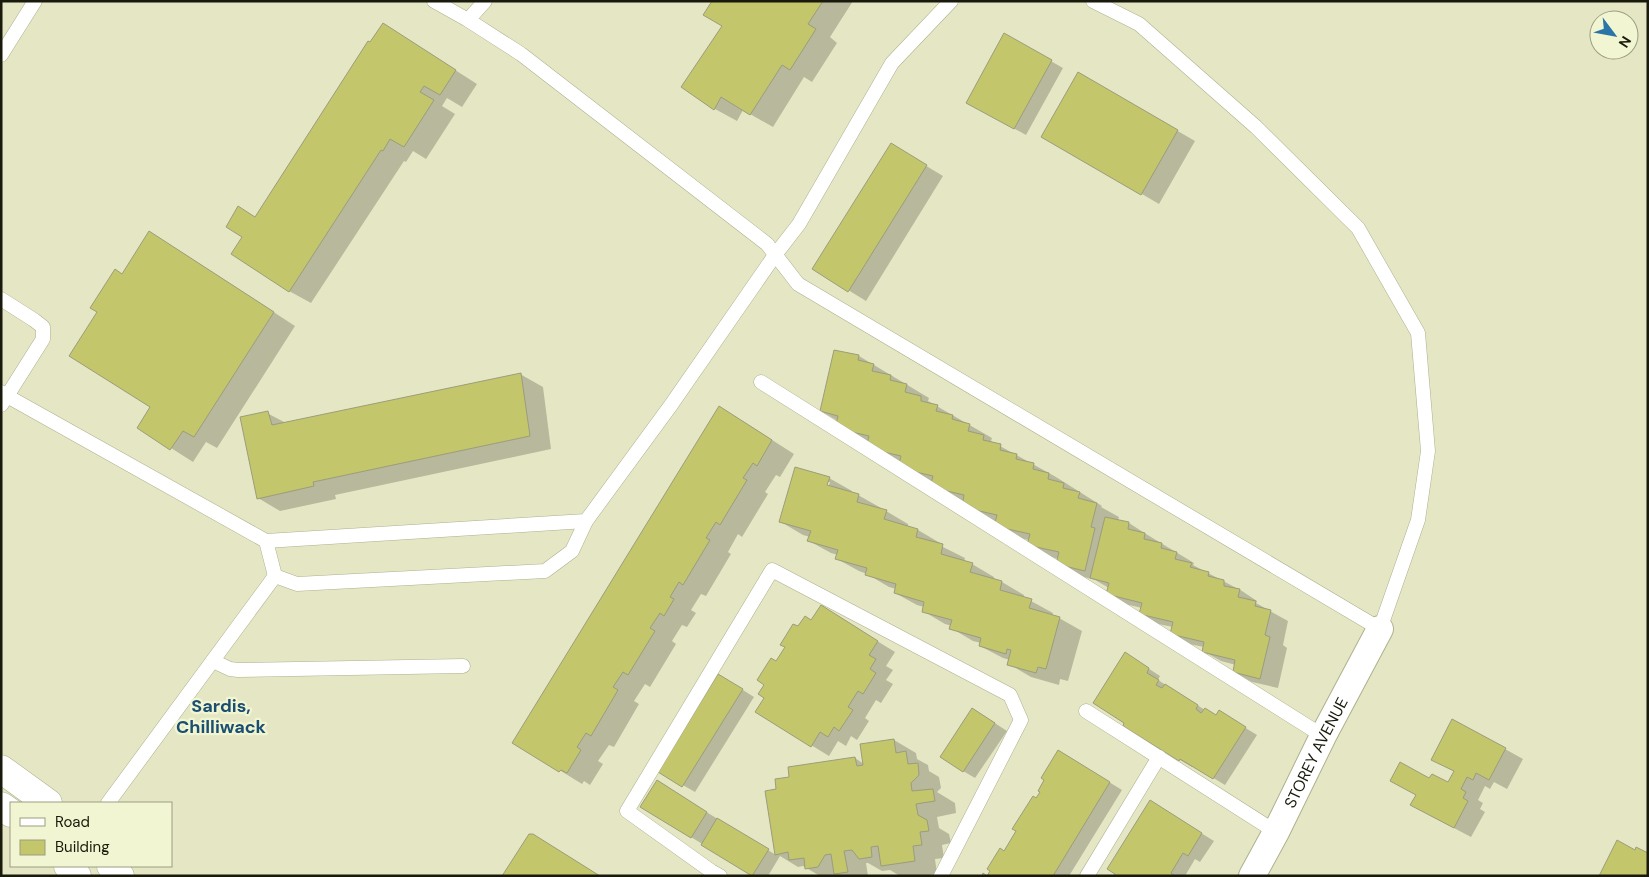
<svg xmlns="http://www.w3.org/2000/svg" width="1649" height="877" font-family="'DM Sans',sans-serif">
	<rect width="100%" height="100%" fill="#e5e7c4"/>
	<!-- shadow -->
	<g fill="#0003" fill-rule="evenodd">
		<path d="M713 1H853L830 37 837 43 812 82 804 77 773 127 743 110 737 121 715 109 723 25Z"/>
		<path d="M1005 35 1063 68 1026 135 967 103Z"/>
		<path d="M405 38 477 84 462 107 447 98 442 106 455 114 426 159 413 151 406 162 404 161 311 303 289 291 256 218Z"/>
		<path d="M1079 74 1195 141 1159 204 1043 136Z"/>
		<path d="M908 155 943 176 866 301 814 269Z"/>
		<path d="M150 233 172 246 295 326 217 448 206 442 193 462 138 427 151 406 99 312Z"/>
		<path d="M859 356 929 398 928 401 992 438 991 441 1056 477 1102 506 1101 507 1119 517 1118 521 1129 523 1146 534 1194 563 1193 565 1242 591 1257 601 1256 603 1288 621 1283 645 1287 648 1278 688 1252 682 1234 672 1236 665 1221 661 1203 651 1204 647 1189 644 1172 634 1173 627 1158 624 1140 614 1142 608 1125 604 1108 594 1109 588 1095 580 1080 576 1058 563 1059 559 1051 557 1029 544V540L1018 538 997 522 985 519 859 440 838 421 821 411Z"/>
		<path d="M520 374 543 387 551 449 335 495 336 499 280 511 258 498 267 413 286 423Z"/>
		<path d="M741 420 794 454 780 477 776 475 765 492 768 494 742 537 738 534 728 552 731 554 706 596 701 594 691 610 696 613 687 627 682 625 672 641 676 644 650 687 645 684 634 701 639 704 614 747 609 745 598 761 603 764 590 785 584 781 582 784 514 742Z"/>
		<path d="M829 478 852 491 851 493 858 495 881 508 880 510 886 511 908 524V527L918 530 940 543 939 545 965 558 964 562 972 564 994 577V580L1002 582 1024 595 1023 598 1031 601 1053 613 1052 616 1059 618 1082 631 1068 681 1060 679 1059 685 1031 677 1009 664 1010 660 1003 658 980 646 981 643 973 641 951 628 952 626 945 624 923 611 924 607 917 605 895 593 896 589 889 587 867 574 859 571 837 559 838 555 831 553 809 541 810 537 803 535 781 522ZM827 482H830L827 491Z"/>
		<path d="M838 617 895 652 886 666 893 670 886 680 893 684 881 703 876 700 865 718 869 721 857 740 851 736 846 746 838 741 829 756 811 745 777 663 798 628 812 621Z"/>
		<path d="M1137 661 1160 676 1158 680 1205 710 1217 716 1231 719 1257 735 1225 785 1192 765V767L1180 760 1124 725Z"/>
		<path d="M730 682 754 697 695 792 660 772Z"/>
		<path d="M984 716 1007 731 975 778 963 771Z"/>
		<path d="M894 740 916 753 917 759 928 765 929 771 939 777 941 788 937 792 955 803 956 813 937 817 939 828 949 834 951 843 942 845 944 858 935 859 937 874 922 876H900L890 870 882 871 868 863H866L868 876H820L803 866 798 867 780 856 768 876H754L691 837 669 789 776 855 766 792 777 790 790 778 855 758 864 764Z"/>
		<path d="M1505 749 1523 759 1507 789 1494 782 1490 789 1485 786 1478 800 1483 803 1480 809 1485 812 1471 837 1429 815 1430 779 1448 784 1455 772 1433 759Z"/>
		<path d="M1070 758 1122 790 1069 876H989L1041 792 1046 779Z"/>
		<path d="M1162 809 1214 841 1200 862 1195 859 1185 876H1115Z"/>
	</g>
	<!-- building -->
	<g fill="#c3c66b" stroke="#9b9d7c">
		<path d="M712 1H823L808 24 816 29 790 70 782 65 750 115 721 97 714 110 681 87 722 26 703 15Z"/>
		<path d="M383 23 456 70 440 95 424 86 420 92 434 100 404 147 390 139 383 151 381 150 289 292 231 254 242 237 226 227 238 206 255 217 368 41 370 42Z"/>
		<path d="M1004 33 1052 60 1014 129 966 103Z"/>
		<path d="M1078 72 1178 130 1141 195 1041 137Z"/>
		<path d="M891 143 927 165 848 292 812 269Z"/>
		<path d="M149 231 274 312 194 437 183 431 170 450 137 428 150 407 69 356 97 312 90 308 115 269 122 274Z"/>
		<path d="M834 350 859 355 858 360 874 364 872 371 891 375 890 380 907 384 905 392 921 396V401L938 405 936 411 953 415 952 419 970 424 968 431 984 435 983 440 1001 444 1000 450 1017 454 1016 459 1034 463 1033 469 1049 473 1048 479 1064 483 1063 488 1080 492 1078 498 1097 503 1091 527 1095 528 1085 571 1056 564 1059 552 1027 545 1030 534 994 526 997 515 962 507 964 495 930 487 933 476 898 468 901 456 866 448 869 436 835 428 838 416 820 411Z"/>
		<path d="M521 373 530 436 313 482 314 486 257 499 240 417 268 411 272 425Z"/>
		<path d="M719 406 772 440 757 466 753 463 743 478 747 480 720 525 716 522 706 538 710 540 683 585 679 582 670 597 674 599 664 616 660 613 650 628 655 631 628 675 623 672 613 687 618 690 591 736 586 733 577 747 581 750 567 773 561 770 559 772 512 743Z"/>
		<path d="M795 467 830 477 827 485 859 494 857 502 887 510 884 519 918 529 916 537 943 544 941 554 973 563 970 572 1002 581 1000 590 1032 599 1029 608 1060 617 1046 669 1038 667 1036 673 1007 665 1011 650 1007 649 1006 654 979 646 981 638 949 629 952 620 922 612 924 602 894 593 896 584 865 575 867 568 835 559 838 550 807 541 811 531 779 522Z"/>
		<path d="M1105 517 1129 522 1128 529 1145 533 1144 539 1162 543 1161 548 1177 552 1175 559 1192 563 1190 567 1209 572 1208 576 1224 580V586L1240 589 1238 597 1256 601 1255 606 1271 610 1265 635 1270 637 1260 679 1233 672 1235 660 1202 652 1204 642 1170 634 1173 622 1139 614 1142 603 1106 594 1109 583 1090 578Z"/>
		<path d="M821 605 878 641 869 655 876 659 870 669 876 673 863 694 858 691 848 707 853 710 839 731 834 727 828 737 820 732 811 747 755 712 764 698 758 694 764 685 757 680 771 658 776 661 785 647 780 645 793 624 798 626 805 616 811 620Z"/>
		<path d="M1125 652 1149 668 1147 673 1159 680 1156 685 1162 688 1165 684 1198 705 1196 709 1201 713 1205 708 1216 715 1219 710 1246 727 1213 779 1180 759 1179 761 1123 726 1124 723 1093 703Z"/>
		<path d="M718 674 743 689 682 787 658 772Z"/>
		<path d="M972 708 995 723 963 772 940 757Z"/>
		<path d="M1452 719 1506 748 1489 780 1476 773 1473 780 1467 777 1461 789 1466 792 1463 798 1468 801 1454 828 1410 805 1416 795 1390 781 1400 762 1429 778 1432 774 1448 782 1454 771 1431 760Z"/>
		<path d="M894 739 896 753 906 751 908 764 918 763 919 775 911 783 912 791 933 789 935 801 916 804 918 815 927 820 929 831 920 832 922 845 913 846 915 861 881 866 878 846 871 847 872 857 859 859 852 850 844 851 848 872 834 874 831 854 825 855 818 867 805 869 804 858 789 860 788 852 775 855 765 791 776 789 775 779 789 777 788 767 855 757 857 766 863 765 860 744Z"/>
		<path d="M1058 750 1110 782 1053 876H982L983 873 987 876 990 871 987 869 1000 848 1004 851 1016 831 1012 829 1033 796 1036 798 1040 792 1038 791 1044 780 1041 778Z"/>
		<path d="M657 780 707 812 691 838 640 807Z"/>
		<path d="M1150 800 1202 833 1188 856 1183 853 1171 873 1175 876H1114L1115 874 1107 869Z"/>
		<path d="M717 818 769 849 752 876 701 845Z"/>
		<path d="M529 834H533L600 876H502Z"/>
		<path d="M1617 840 1635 850 1636 847 1648 853V876H1599Z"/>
	</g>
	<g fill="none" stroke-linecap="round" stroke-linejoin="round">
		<!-- service casing -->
		<g stroke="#aeb08e" stroke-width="15">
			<g id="service">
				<path d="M434 1 468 20 521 54 767 244 798 284 1380 629 1418 520 1428 451 1418 333 1358 228 1256 127 1139 24 1093 1"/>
				<path d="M468 20 485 1"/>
				<path d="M1 55 35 1"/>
				<path d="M1 299 34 320 43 327V339L7 396 1 392"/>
				<path d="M761 382 1323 736"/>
				<path d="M1 405 7 396 266 541 586 521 671 405 775 255 799 224 892 63 951 1"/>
				<path d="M266 541 275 576 297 584 545 571 572 551 586 521"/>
				<path d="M213 661 230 669 238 670 463 666"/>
				<path d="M1086 711 1276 832"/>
				<path d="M108 803 275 576"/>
				<path d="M720 876 711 871 627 811 772 570 1010 695 1021 720 941 876"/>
				<path d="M1087 876 1159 757"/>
			</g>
		</g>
		<!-- minor casing -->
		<g stroke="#aeb08e" stroke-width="28">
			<g id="minor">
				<path id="s1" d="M1252 876 1276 832 1323 736 1380 629"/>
			</g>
		</g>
		<!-- secondary casing -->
		<g stroke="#aeb08e" stroke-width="29">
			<g id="secondary">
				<path d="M1 769 48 803"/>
				<path d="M1 806 11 813"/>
				<path d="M68 866 77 876"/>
				<path d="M111 866 120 876"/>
			</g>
		</g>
		<!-- service -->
		<use href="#service" stroke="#fff" stroke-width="14"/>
		<!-- minor -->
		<use href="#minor" stroke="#fff" stroke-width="26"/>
		<!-- secondary -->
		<use href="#secondary" stroke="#fff" stroke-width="28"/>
	</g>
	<g text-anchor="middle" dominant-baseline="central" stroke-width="4.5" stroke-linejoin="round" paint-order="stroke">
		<!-- street labels -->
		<g font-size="16" fill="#19190c" stroke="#f2f5d1">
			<text stroke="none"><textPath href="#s1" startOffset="139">STOREY AVENUE</textPath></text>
		</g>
		<!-- neighbourhood labels -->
		<g font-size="18" font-weight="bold" fill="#1b4f72" stroke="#f2f5d1">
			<text x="221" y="706">Sardis,<tspan x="221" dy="21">Chilliwack</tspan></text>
		</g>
	</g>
	<!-- border -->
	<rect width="1649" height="877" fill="none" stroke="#19190c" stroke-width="5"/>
	<!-- legend -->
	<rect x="10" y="802" width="162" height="65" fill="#f2f5d1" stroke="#9b9d82"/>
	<rect x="20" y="818" width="25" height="8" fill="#ffffff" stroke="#9b9d82"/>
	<text x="55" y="827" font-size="15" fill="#19190c">Road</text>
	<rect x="20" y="840" width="25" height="15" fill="#c3c66b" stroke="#9b9d82"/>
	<text x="55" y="852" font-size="15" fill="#19190c">Building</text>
	<!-- north arrow -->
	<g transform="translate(1614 35) rotate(122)"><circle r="24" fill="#f2f5d1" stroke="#9b9d82"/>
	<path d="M0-4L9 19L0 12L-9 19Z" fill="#2975a7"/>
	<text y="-8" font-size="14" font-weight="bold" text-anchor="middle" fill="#19190c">N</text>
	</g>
</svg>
